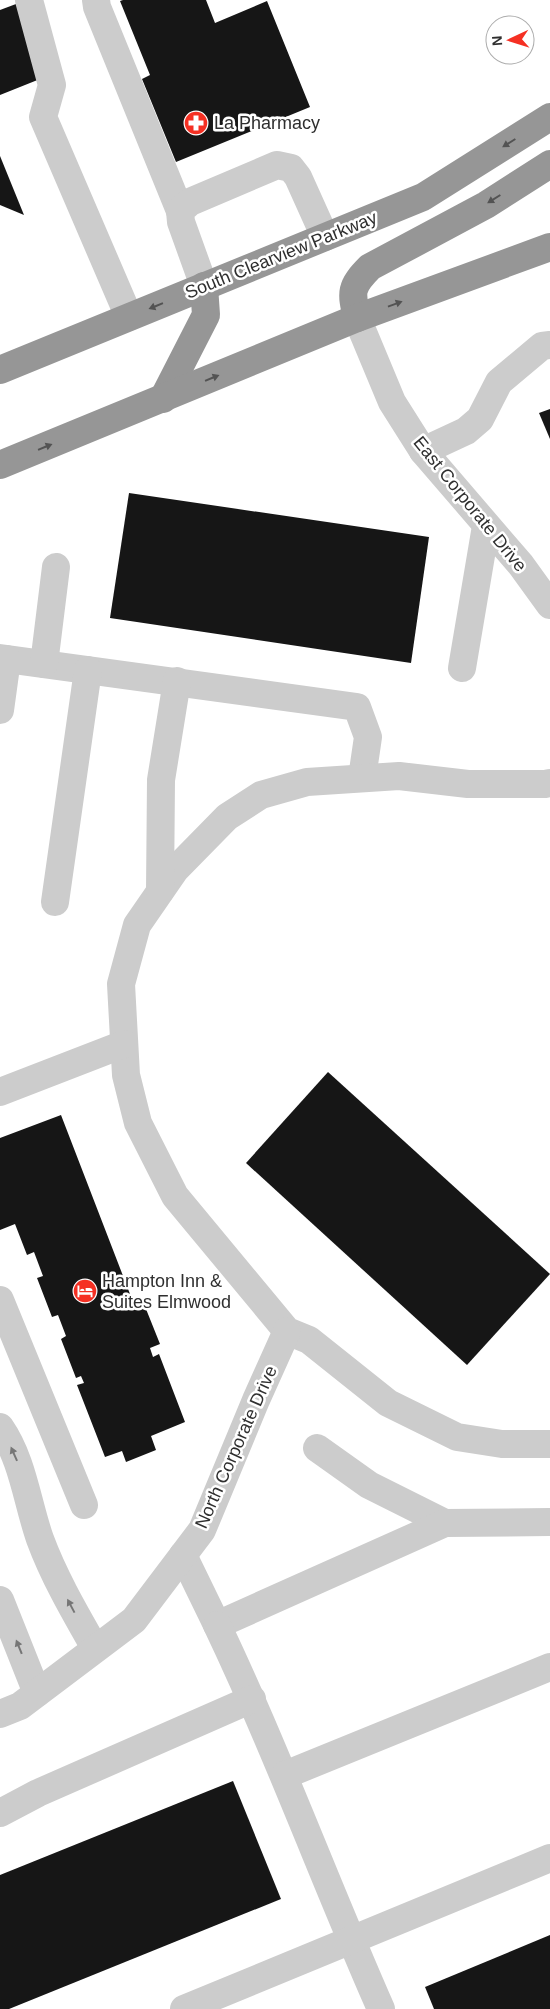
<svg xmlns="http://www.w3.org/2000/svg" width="550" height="2009" font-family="Arial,sans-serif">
	<rect width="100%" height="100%" fill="#fff"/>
	<!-- building -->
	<g fill="#161616">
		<path d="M123 0H206L215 23 267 1 310 107 176 162 142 79 150 75 120 1Z"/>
		<path d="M16 4 45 77 0 95V10Z"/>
		<path d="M0 156 24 215 0 205Z"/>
		<path d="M550 409V439L539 413Z"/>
		<path d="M129 493 429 537 411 663 110 618Z"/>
		<path d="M328 1072 550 1274 467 1365 246 1163Z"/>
		<path d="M61 1115 135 1307 144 1304 160 1344 150 1348 153 1357 159 1354 185 1422 151 1436 156 1450 126 1462 122 1451 105 1457 77 1385 84 1383 81 1376 76 1378 61 1339 66 1336 58 1315 52 1317 37 1278 43 1276 34 1252 27 1255 15 1224 0 1230V1138Z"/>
		<path d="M233 1781 281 1899 9 2009H0V1875Z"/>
		<path d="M550 1935V2009H434L425 1987Z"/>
	</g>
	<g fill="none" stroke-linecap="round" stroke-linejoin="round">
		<!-- minor -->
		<g stroke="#ccc" stroke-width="28">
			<path d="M29 0 52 85 43 117 129 317"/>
			<path d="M96 0 97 7 180 211"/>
			<path d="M204 286 181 222 180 211 190 202 277 165 291 168 298 177 325 237"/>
			<path d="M357 318 392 402 423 451 521 565 550 605"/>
			<path d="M423 451 466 431 480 419 499 382 542 346 550 345"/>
			<path d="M0 658 357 707 368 737 362 778"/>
			<path d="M44 664 56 567"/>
			<path d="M462 668 486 526"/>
			<path d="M0 710 7 659"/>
			<path d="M550 783 545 784H468L399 776 307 782 261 795 227 817 175 870 137 925 121 984 126 1075 138 1123 175 1196 287 1331 309 1340 388 1403 457 1437 502 1444H550"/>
			<path d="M160 891 161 780 177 681"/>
			<path d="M55 902 88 670"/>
			<path d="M0 1092 124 1044"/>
			<path d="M0 1300 84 1505"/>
			<path d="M0 1427C23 1460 27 1502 40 1539 54 1577 75 1613 95 1648"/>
			<path d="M317 1448 369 1485 445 1523"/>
			<path d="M183 1555 217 1625 445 1523 550 1522"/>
			<path d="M0 1600 37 1693"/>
			<path d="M217 1625C277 1751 325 1882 381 2009"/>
			<path d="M0 1714 20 1706 134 1620 202 1530 256 1400 287 1331"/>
			<path d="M285 1775 550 1667"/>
			<path d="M0 1813 38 1793 252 1699"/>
			<path d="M184 2009 550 1858"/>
		</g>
		<!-- highway -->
		<g stroke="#969696" stroke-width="28">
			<path d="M357 318C351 292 350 287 370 267L486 205 550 164"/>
			<path d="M0 370 423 197 550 117"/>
			<path d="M163 399 206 315 204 286"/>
			<path d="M0 465 357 318 550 247"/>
		</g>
	</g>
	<!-- one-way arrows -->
	<defs><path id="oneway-solid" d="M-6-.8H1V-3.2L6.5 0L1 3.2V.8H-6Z" transform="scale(1.25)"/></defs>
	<g fill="#535353">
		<use href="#oneway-solid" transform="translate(509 143) rotate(148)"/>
		<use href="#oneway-solid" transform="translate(494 199) rotate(148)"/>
		<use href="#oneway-solid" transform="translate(395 304) rotate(-20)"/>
		<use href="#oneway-solid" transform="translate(156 306) rotate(158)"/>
		<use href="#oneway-solid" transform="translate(212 378) rotate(-22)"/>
		<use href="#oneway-solid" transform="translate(45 447) rotate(-22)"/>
	</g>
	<g fill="#767676">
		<use href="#oneway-solid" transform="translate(14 1454) rotate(-114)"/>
		<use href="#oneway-solid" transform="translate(71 1606) rotate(-118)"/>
		<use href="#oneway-solid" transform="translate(19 1647) rotate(-112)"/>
	</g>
	<!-- icons -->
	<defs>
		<g id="pharmacy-disc" transform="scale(1.25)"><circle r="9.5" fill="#f53023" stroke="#fff"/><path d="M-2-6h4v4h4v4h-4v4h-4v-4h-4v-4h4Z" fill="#fff"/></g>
		<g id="hotel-disc" transform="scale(1.25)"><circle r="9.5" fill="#f53023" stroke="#fff"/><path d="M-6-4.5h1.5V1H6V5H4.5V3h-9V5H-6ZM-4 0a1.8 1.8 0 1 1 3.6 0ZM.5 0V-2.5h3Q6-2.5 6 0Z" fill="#fff"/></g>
	</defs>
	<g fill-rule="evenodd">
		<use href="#pharmacy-disc" x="196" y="123"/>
		<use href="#hotel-disc" x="85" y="1291"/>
	</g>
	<g text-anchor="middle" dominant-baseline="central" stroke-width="5" stroke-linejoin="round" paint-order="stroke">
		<!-- poi labels -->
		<g font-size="18" fill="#2f2f2f" stroke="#fff" text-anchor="start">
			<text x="214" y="123">La Pharmacy</text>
			<text x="102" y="1281">Hampton Inn &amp;<tspan x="102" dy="21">Suites Elmwood</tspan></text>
		</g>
		<!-- street labels -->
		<g font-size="18" fill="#2f2f2f" stroke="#fff">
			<text transform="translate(281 255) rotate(-22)">South Clearview Parkway</text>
			<text transform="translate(470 504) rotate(51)">East Corporate Drive</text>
			<text transform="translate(236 1447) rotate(-66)">North Corporate Drive</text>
		</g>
	</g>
	<!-- north arrow -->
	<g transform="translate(510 40) rotate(266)"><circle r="24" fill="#ffffff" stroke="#acacac"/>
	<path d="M0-4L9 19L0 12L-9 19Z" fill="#f53023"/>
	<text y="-8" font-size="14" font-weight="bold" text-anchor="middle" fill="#2f2f2f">N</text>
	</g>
</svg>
